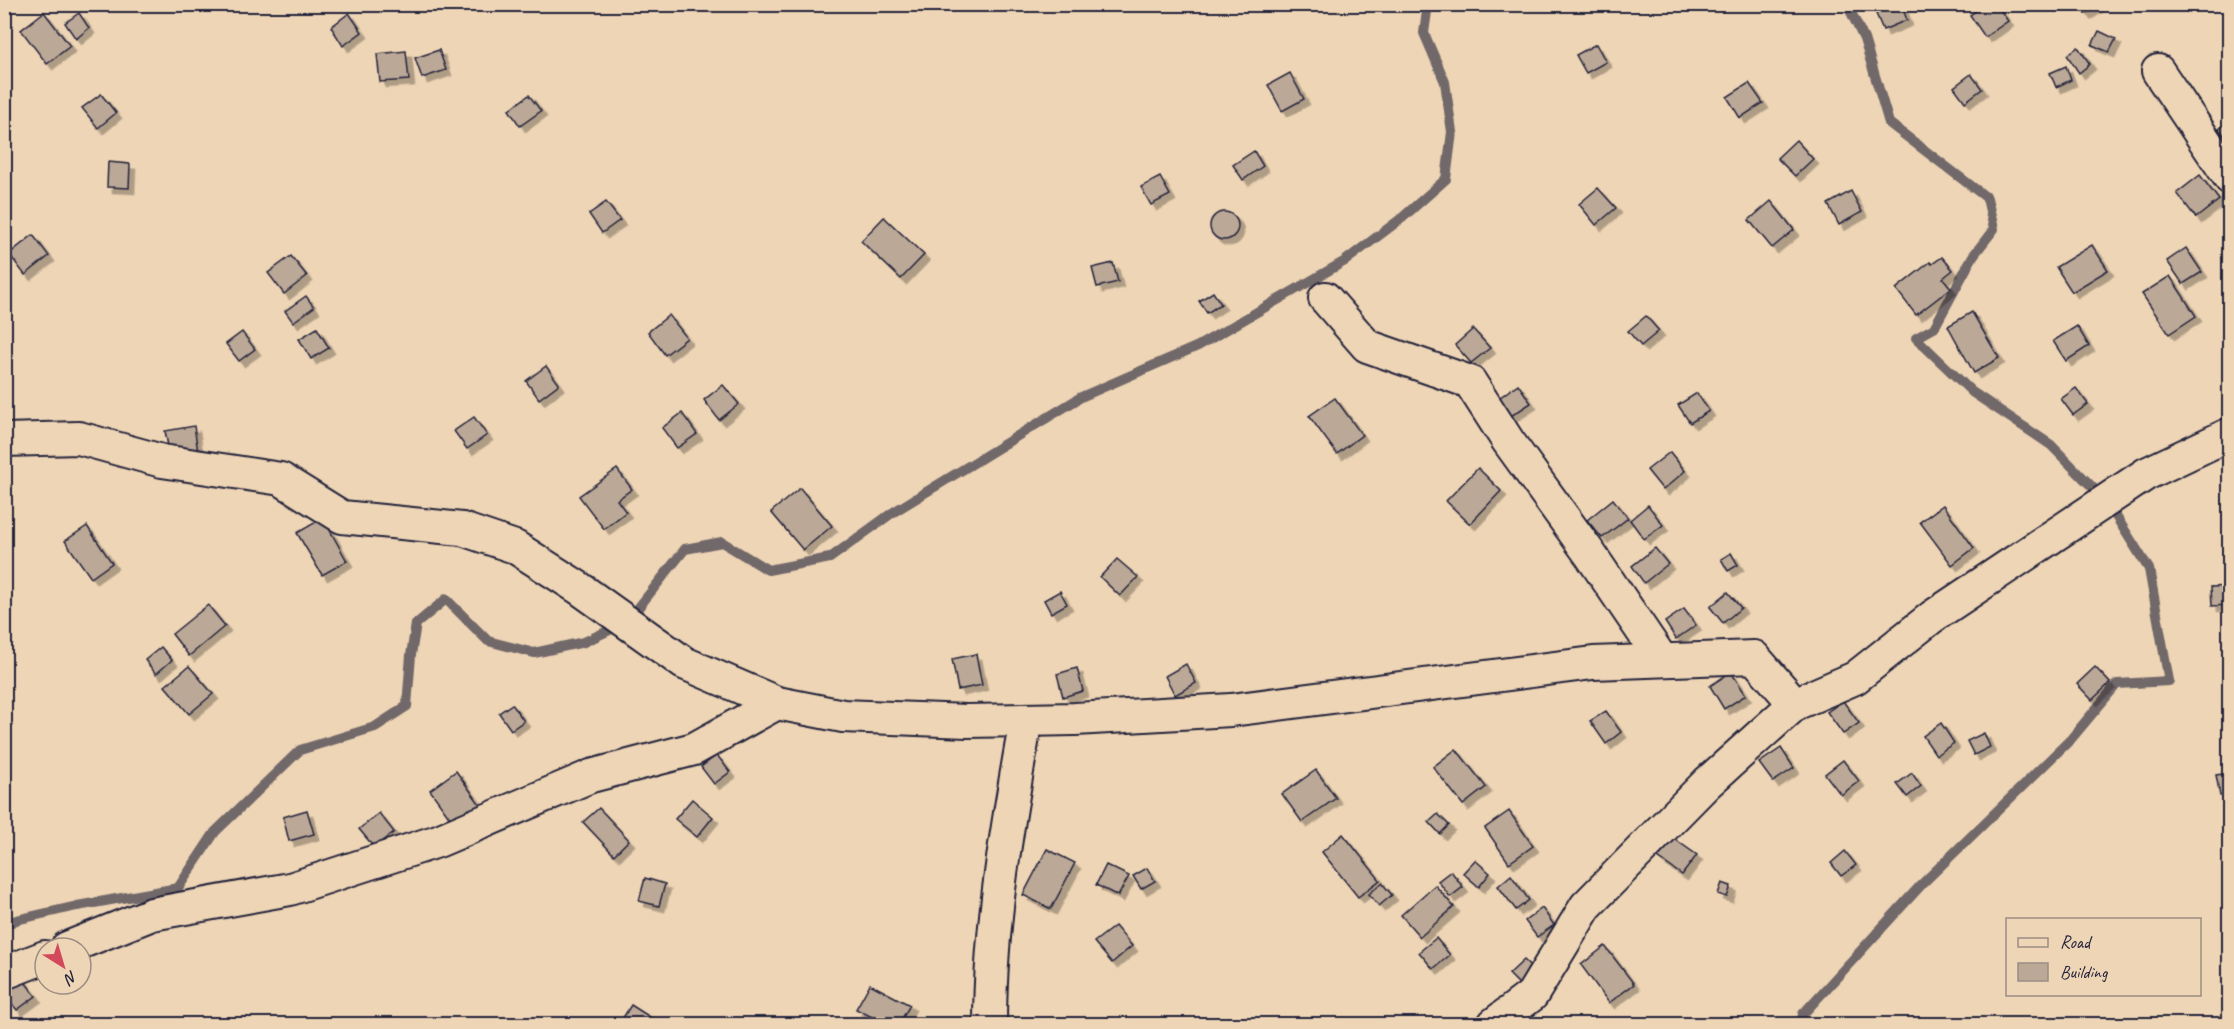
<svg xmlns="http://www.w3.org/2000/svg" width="2234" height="1029" font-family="Caveat,sans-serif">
	<defs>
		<filter id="shadow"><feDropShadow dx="5.5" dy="5.5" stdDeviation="0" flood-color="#0004"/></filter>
	</defs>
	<rect width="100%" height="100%" fill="#eed5b5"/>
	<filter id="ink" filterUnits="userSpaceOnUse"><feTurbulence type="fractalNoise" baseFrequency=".0167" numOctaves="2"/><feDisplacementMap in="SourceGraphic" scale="12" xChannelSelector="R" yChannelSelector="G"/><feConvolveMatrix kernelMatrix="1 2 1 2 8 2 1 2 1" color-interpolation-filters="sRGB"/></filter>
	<g filter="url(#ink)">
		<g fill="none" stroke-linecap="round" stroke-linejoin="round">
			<!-- stream -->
			<g stroke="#71676a" stroke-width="10">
				<path d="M4 926 16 920 77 906 178 888 215 832 300 750 375 727 407 706 411 655 416 624 446 599 488 641 534 653 584 642 627 622 685 549 722 542 768 570 830 558 892 513 1081 397 1198 346 1345 261 1402 218 1446 179 1452 132 1445 82 1424 33 1428 4"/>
				<path d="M1801 1024 1803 1014 1922 884 2071 739 2117 684 2169 681 2149 569 2107 502 2051 445 1972 392 1916 338 1934 328 1973 256 1994 229 1987 198 1889 123 1864 39 1847 4"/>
			</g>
		</g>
		<!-- building -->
		<g fill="#bba897" stroke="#22223b" stroke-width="1.5" filter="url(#shadow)">
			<path d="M1885 4H1901L1907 20 1883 30 1874 9Z"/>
			<path d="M1986 4H1996L2008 21 1985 37 1970 15Z"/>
			<path d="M2079 4H2101L2085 14Z"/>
			<path d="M44 12 70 46 47 64 21 30Z"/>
			<path d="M79 13 89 28 76 39 65 23Z"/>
			<path d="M349 13 362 32 343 46 331 27Z"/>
			<path d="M2099 31 2116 39 2109 52 2092 45Z"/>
			<path d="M1596 44 1606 62 1586 73 1576 55Z"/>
			<path d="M2078 47 2090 64 2079 73 2067 55Z"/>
			<path d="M439 50 446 70 422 78 415 58Z"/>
			<path d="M406 51 409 80 380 82 377 54Z"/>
			<path d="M2066 66 2071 80 2056 87 2050 73Z"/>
			<path d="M1290 73 1304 99 1282 111 1268 85Z"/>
			<path d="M1971 74 1982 89 1965 102 1954 87Z"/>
			<path d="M1749 83 1763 103 1740 118 1727 97Z"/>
			<path d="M101 94 116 113 98 128 82 108Z"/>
			<path d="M529 95 541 111 520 126 509 110Z"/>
			<path d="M2230 120V142L2219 129Z"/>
			<path d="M1796 140 1813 159 1795 176 1777 158Z"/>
			<path d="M1254 151 1263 166 1243 180 1233 165Z"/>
			<path d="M108 162 130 164 129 188 107 187Z"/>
			<path d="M2200 175 2219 200 2196 218 2177 193Z"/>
			<path d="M1160 177 1170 195 1151 205 1141 187Z"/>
			<path d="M1598 188 1616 208 1596 225 1579 204Z"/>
			<path d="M1851 191 1862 212 1839 225 1828 204Z"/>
			<path d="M1771 201 1794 230 1772 248 1749 220Z"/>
			<path d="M606 202 620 220 602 233 589 214Z"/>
			<circle cx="1224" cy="226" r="14"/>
			<path d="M884 217 924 255 901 279 861 241Z"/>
			<path d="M33 235 49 256 25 275 9 254Z"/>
			<path d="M2092 245 2108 270 2072 292 2056 267Z"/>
			<path d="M2186 248 2202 272 2183 284 2167 261Z"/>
			<path d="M291 256 307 276 284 294 268 273Z"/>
			<path d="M1942 257 1953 270 1943 278 1951 288 1916 315 1896 289 1930 262 1932 264Z"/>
			<path d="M1113 263 1118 282 1097 287 1092 268Z"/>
			<path d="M2170 276 2196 316 2169 334 2142 294Z"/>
			<path d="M1213 292 1221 304 1207 313 1199 301Z"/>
			<path d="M306 296 314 307 293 322 285 311Z"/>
			<path d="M1972 312 1999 358 1974 373 1948 326Z"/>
			<path d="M669 315 687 338 665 355 648 332Z"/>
			<path d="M1646 316 1659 331 1641 346 1628 331Z"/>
			<path d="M2077 326 2089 346 2066 361 2053 341Z"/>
			<path d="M317 328 329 348 311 359 299 339Z"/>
			<path d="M1473 329 1490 348 1471 363 1455 345Z"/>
			<path d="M242 332 255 349 239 361 226 344Z"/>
			<path d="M546 366 559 384 539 399 526 381Z"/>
			<path d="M1518 384 1531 403 1511 416 1499 398Z"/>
			<path d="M723 385 739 404 719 420 704 400Z"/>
			<path d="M2076 388 2088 404 2073 415 2061 399Z"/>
			<path d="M1697 393 1709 411 1690 423 1678 405Z"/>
			<path d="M1335 398 1362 435 1337 454 1309 416Z"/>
			<path d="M682 413 697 434 677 448 662 428Z"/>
			<path d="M474 417 487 435 467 449 454 431Z"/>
			<path d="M194 426 198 452 170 456 165 431Z"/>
			<path d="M1670 452 1685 471 1663 490 1647 470Z"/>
			<path d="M1478 468 1501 491 1470 524 1446 501Z"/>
			<path d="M617 469 632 489 617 500 626 512 604 529 579 496Z"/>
			<path d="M800 488 832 526 803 550 771 512Z"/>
			<path d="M1613 499 1628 518 1602 538 1587 520Z"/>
			<path d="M1648 505 1663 525 1644 539 1630 520Z"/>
			<path d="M1943 505 1974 548 1952 565 1920 522Z"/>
			<path d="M323 518 347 561 322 575 297 533Z"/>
			<path d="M87 526 112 563 91 578 65 541Z"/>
			<path d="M1655 548 1668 564 1644 583 1632 566Z"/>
			<path d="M1731 553 1738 565 1728 571 1721 559Z"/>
			<path d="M1117 559 1138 577 1120 596 1100 577Z"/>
			<path d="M2230 586V605L2212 606 2211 587Z"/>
			<path d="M1060 591 1067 604 1051 613 1044 600Z"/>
			<path d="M1728 592 1741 608 1723 623 1710 607Z"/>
			<path d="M208 605 225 626 189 656 172 634Z"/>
			<path d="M1684 609 1696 625 1676 639 1665 622Z"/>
			<path d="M161 647 172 660 156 674 145 660Z"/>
			<path d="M976 654 982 685 958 690 952 659Z"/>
			<path d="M1186 664 1196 683 1175 695 1165 676Z"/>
			<path d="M189 666 213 694 189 714 165 686Z"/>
			<path d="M2095 667 2110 683 2092 700 2077 684Z"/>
			<path d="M1077 668 1083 691 1063 697 1057 674Z"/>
			<path d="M1731 672 1746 695 1724 709 1710 686Z"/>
			<path d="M1843 701 1859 723 1843 734 1827 712Z"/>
			<path d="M512 704 524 721 511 730 499 713Z"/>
			<path d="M1606 711 1621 732 1606 744 1590 721Z"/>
			<path d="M1941 723 1954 743 1936 755 1923 736Z"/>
			<path d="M1984 733 1990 747 1974 755 1967 741Z"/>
			<path d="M1781 748 1794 768 1773 782 1759 763Z"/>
			<path d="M1456 749 1486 787 1463 805 1433 767Z"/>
			<path d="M717 755 730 772 714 784 701 767Z"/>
			<path d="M1843 760 1859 781 1841 795 1825 774Z"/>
			<path d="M1316 770 1336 798 1302 822 1282 794Z"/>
			<path d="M456 771 484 810 458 829 430 790Z"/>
			<path d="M1912 773 1921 786 1907 797 1897 784Z"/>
			<path d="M2230 773V795L2220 796 2216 775Z"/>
			<path d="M692 799 713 817 697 837 675 819Z"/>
			<path d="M599 808 629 840 614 855 583 822Z"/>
			<path d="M307 810 314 834 289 841 283 817Z"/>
			<path d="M1509 811 1533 846 1509 863 1485 828Z"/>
			<path d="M379 813 394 832 374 847 359 829Z"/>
			<path d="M1438 814 1449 825 1440 834 1429 822Z"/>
			<path d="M1343 834 1380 880 1358 897 1322 852Z"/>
			<path d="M1673 838 1697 855 1682 875 1658 858Z"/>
			<path d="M1047 849 1075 863 1051 909 1023 895Z"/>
			<path d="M1845 851 1856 865 1841 876 1831 863Z"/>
			<path d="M1475 860 1490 873 1479 887 1463 873Z"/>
			<path d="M1106 865 1129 876 1118 896 1096 885Z"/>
			<path d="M1147 868 1155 881 1141 889 1133 876Z"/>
			<path d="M1451 871 1463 887 1450 897 1438 881Z"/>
			<path d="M1511 875 1529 900 1516 910 1498 886Z"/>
			<path d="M645 878 665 884 659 906 639 901Z"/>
			<path d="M1382 883 1392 895 1379 906 1369 894Z"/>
			<path d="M1722 883 1731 886 1727 897 1718 894Z"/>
			<path d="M1435 885 1454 907 1420 937 1401 915Z"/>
			<path d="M1542 908 1554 925 1537 937 1525 921Z"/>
			<path d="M1115 926 1132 946 1112 963 1094 942Z"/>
			<path d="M1436 938 1450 955 1433 969 1419 952Z"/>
			<path d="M1605 946 1634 984 1609 1003 1581 965Z"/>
			<path d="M1524 960 1537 972 1522 987 1509 974Z"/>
			<path d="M21 977 36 996 17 1010 4 994V989Z"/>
			<path d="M870 984 910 1005 899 1024H886L856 1009Z"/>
			<path d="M631 1005 661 1024H619Z"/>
		</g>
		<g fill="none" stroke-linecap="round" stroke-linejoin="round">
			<!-- street casing -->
			<g stroke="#22223b" stroke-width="36">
				<g id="street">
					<path d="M2158 71 2230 178"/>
					<path d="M1325 298 1367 346 1470 382 1508 441 1590 554 1662 660"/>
					<path d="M4 440 79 438 162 461 281 479 342 517 462 529 515 547 579 588 684 663 777 703 843 716 967 721 1075 719 1231 710 1593 663 1754 657 1795 704 1855 678 1932 617 2146 474 2230 434"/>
					<path d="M67 948 152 914 290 889 438 841 591 776 694 749 777 703"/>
					<path d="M4 973 45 957"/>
					<path d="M990 1024C990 922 1008 821 1026 720"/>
					<path d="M1494 1024 1532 995 1586 906 1707 783 1795 704"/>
				</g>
			</g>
			<!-- street -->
			<use href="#street" stroke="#eed5b5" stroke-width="32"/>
		</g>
	</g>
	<!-- margin -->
	<rect width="2234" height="1029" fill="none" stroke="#eed5b5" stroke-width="24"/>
	<rect x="12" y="12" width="2210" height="1005" fill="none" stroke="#22223b" stroke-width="2" filter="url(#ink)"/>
	<!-- legend -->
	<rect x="2006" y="918" width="195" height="78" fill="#eed5b5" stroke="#9c8d84" stroke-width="1.5"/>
	<rect x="2018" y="938" width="30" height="9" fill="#eed5b5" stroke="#9c8d84" stroke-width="1.5"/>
	<text x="2060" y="948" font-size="18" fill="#22223b">Road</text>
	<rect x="2018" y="963" width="30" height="18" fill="#bba897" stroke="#9c8d84" stroke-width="1.5"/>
	<text x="2060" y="978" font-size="18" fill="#22223b">Building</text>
	<!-- north arrow -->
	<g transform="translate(63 966) rotate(143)"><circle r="28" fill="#eed5b5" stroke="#9c8d84" stroke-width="1.5"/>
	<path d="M0-4.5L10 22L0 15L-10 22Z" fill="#d1495b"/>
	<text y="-9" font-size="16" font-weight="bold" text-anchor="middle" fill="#22223b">N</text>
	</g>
</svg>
